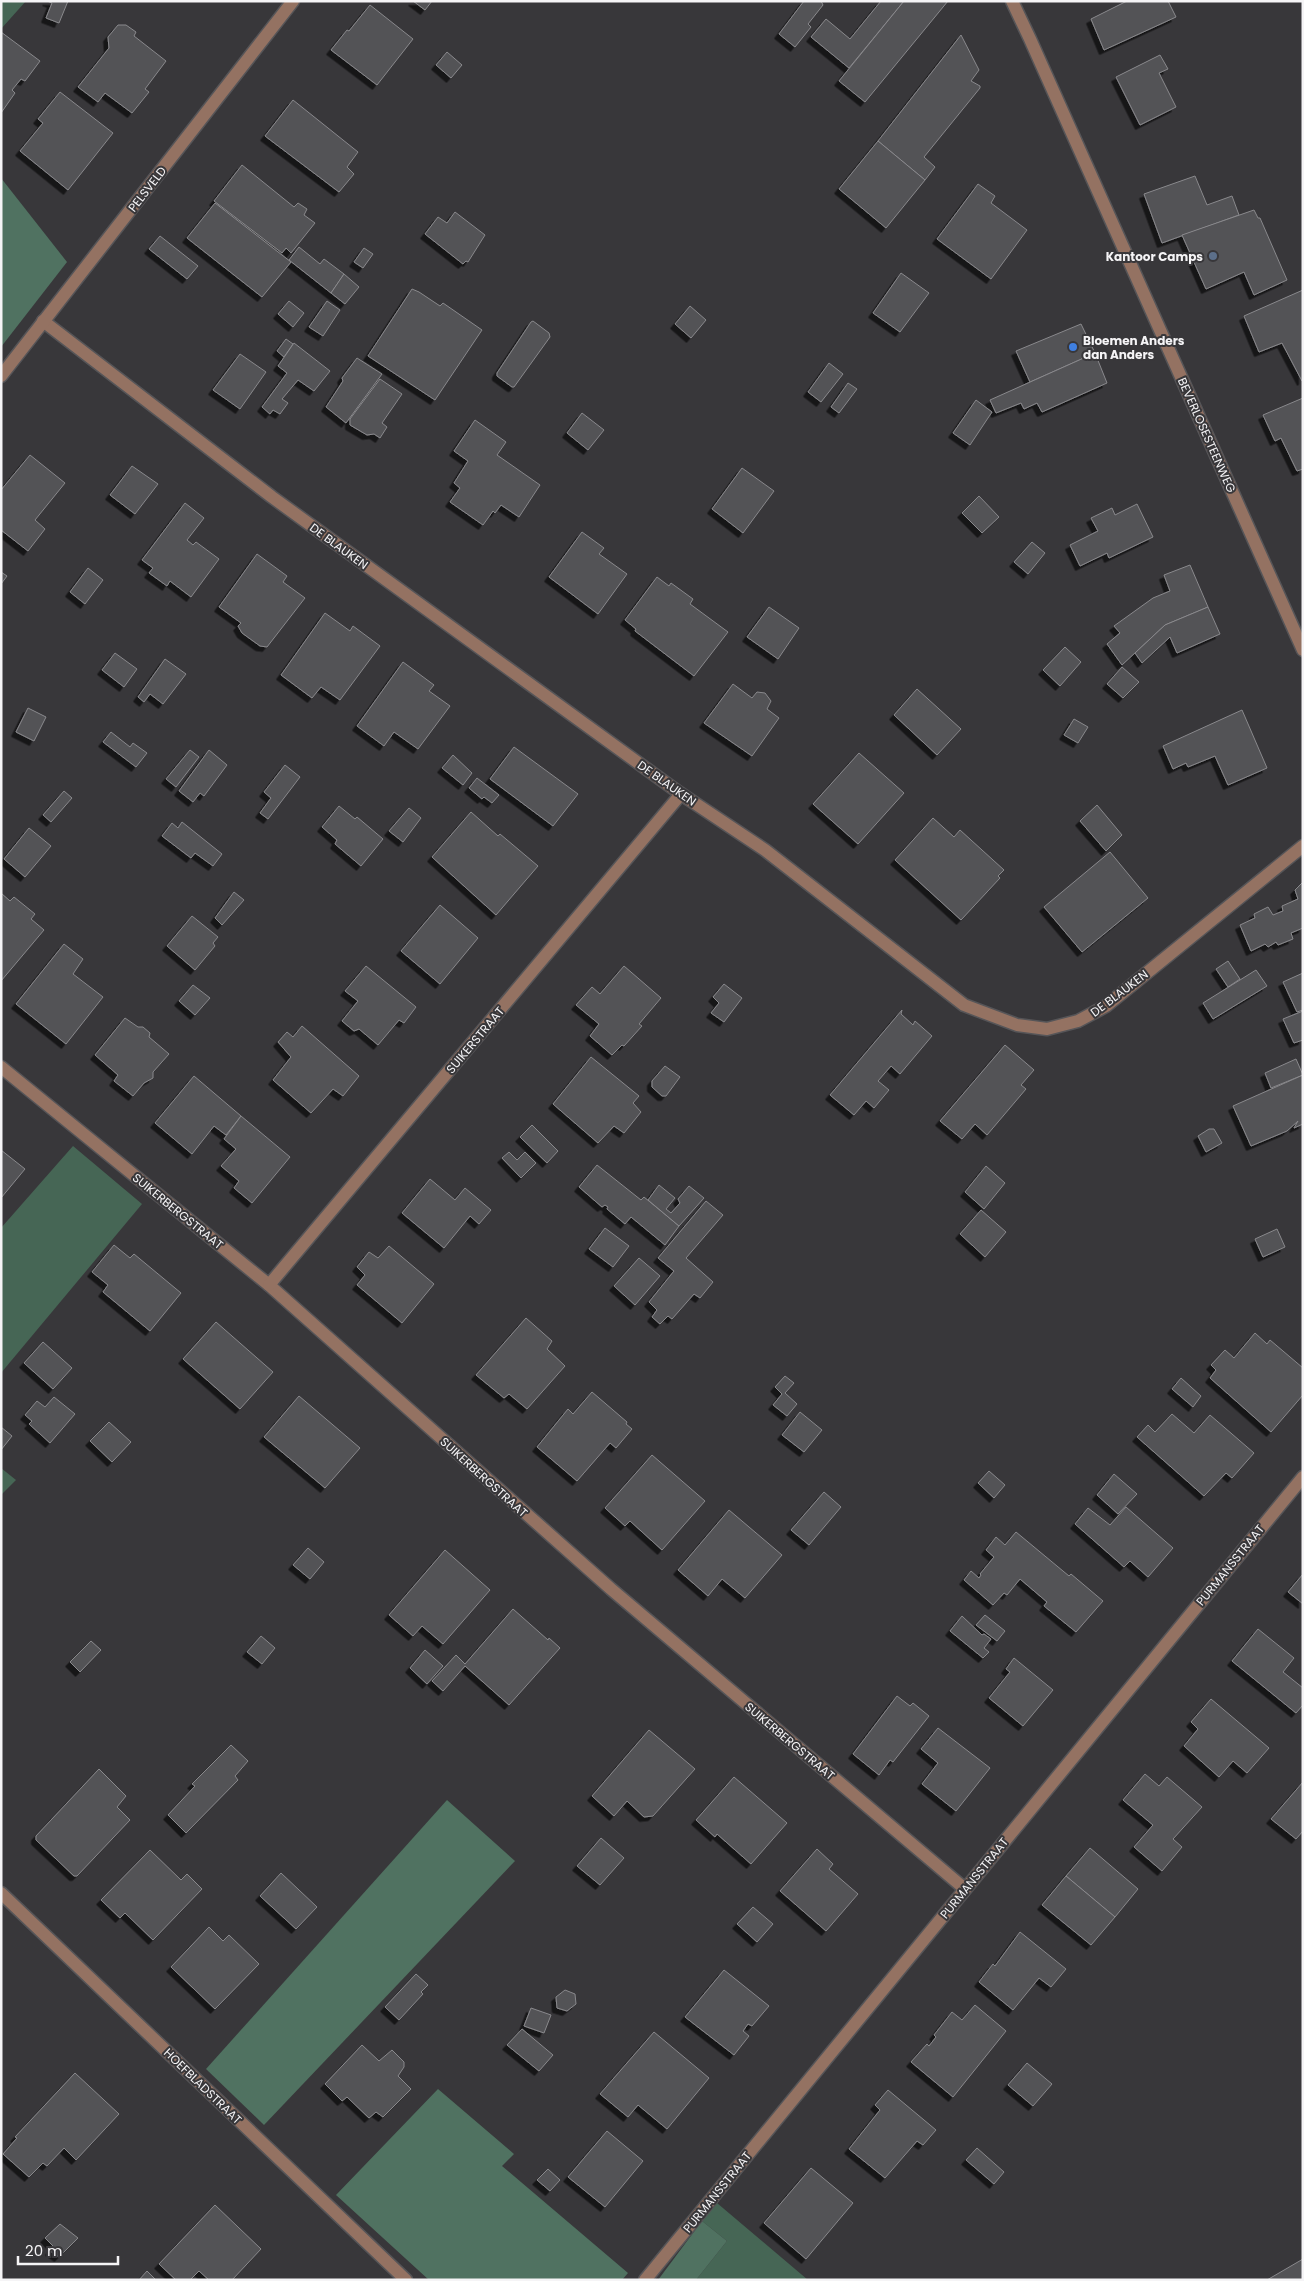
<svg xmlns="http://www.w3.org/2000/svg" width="1304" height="2281" font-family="Poppins,sans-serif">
	<defs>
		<filter id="shadow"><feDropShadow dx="-4.5" dy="4.5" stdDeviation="0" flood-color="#0009"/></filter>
	</defs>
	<rect width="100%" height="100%" fill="#38373a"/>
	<!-- green -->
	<g fill="#466655">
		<path d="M1 1H26L1 29Z"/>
		<path d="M73 1146 142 1204 1 1373V1228Z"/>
		<path d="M1 1468 16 1480 1 1495Z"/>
		<path d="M717 2203 808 2280H696L727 2241 702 2221Z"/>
	</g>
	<!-- forest -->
	<g fill="#507261">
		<path d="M1 178 67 262 1 347Z"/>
		<path d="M447 1800 515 1861 264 2125 206 2069Z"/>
		<path d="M438 2089 514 2154 502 2166 628 2273 622 2280H429L336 2195Z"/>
		<path d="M702 2221 727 2241 696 2280H658Z"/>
	</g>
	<!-- building -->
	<g fill="#535256" stroke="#89898c" filter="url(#shadow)">
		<path d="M47 1H68L59 23 46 18 52 3Z"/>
		<path d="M413 1H432L425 10Z"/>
		<path d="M804 1H821L823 5 808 24 811 27 795 47 779 34Z"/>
		<path d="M881 1H904L849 68 811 37 826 19 850 39Z"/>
		<path d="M904 1H948L865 102 839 81Z"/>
		<path d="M1127 1H1168L1176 17 1104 50 1091 19Z"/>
		<path d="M370 5 413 39 377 85 331 50 347 30 349 31Z"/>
		<path d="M118 25H126L136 32 134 36 166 61 145 89 149 92 132 113 105 93 98 102 78 87 109 48 108 37Z"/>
		<path d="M1 32 40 61 25 81 21 79 12 90 15 93 1 113Z"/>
		<path d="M961 35 979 70 971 81 980 86V88L924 157 935 167 925 180 878 141Z"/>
		<path d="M447 52 462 65 451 78 436 65Z"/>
		<path d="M1160 55 1168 69 1159 73 1176 107 1140 125 1116 77Z"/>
		<path d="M60 92 113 133 68 190 20 151 43 123 38 119Z"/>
		<path d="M293 100 358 152 347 167 354 174 339 192 265 136Z"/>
		<path d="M878 141 925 180 886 228 839 189Z"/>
		<path d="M242 165 294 207 298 203 307 209 304 215 315 223 291 253 286 248 282 253 214 201Z"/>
		<path d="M1195 176 1207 205 1232 196 1239 215 1162 243 1144 194Z"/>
		<path d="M978 184 995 196 991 203 1027 230 991 279 937 239Z"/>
		<path d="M215 203 291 262 262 297 187 238Z"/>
		<path d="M1254 210 1258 218H1260L1287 280 1254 295 1244 272 1206 289 1182 235Z"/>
		<path d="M455 212 485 235 468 262 466 261 463 264 425 234 438 217 447 223Z"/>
		<path d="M160 236 198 266 187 279 149 249Z"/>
		<path d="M299 247 320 264 324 259 344 274 331 293 289 260Z"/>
		<path d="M364 248 373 254 363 268 354 262Z"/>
		<path d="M901 273 929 293 900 332 873 313Z"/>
		<path d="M344 274 359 287 345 304 331 293Z"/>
		<path d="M412 289 419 292 440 306 443 303 482 330 435 400 368 356Z"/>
		<path d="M1303 290V380L1302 381 1282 343 1259 352 1244 316Z"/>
		<path d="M289 301 304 313 293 327 278 314Z"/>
		<path d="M327 301 340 310 323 336 309 327Z"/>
		<path d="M690 306 706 320 691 338 675 324Z"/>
		<path d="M533 321 549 333 550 337 514 387H512L497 376V373L531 322Z"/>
		<path d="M1081 324 1095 353 1030 382 1016 351Z"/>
		<path d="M286 339 293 344 284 357 277 351Z"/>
		<path d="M294 343 330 371 314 391 298 380 282 399 288 403 280 414 273 410 270 414 262 407 287 373 278 366Z"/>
		<path d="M1095 353 1107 383 1042 412 1037 403 1024 409 1021 403 996 413 990 400Z"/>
		<path d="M240 354 266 372 240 409 213 390Z"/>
		<path d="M357 358 382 374 346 423 326 407 343 381 342 378Z"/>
		<path d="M829 363 843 374 821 402 808 392Z"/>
		<path d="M380 379 402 394 382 423 387 427 380 438 374 434 367 435 350 425V419Z"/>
		<path d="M848 383 857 389 839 413 831 407Z"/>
		<path d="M1303 398V469L1297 471 1281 438 1275 441 1263 415Z"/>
		<path d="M976 400 992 412 970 445 953 433Z"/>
		<path d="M582 413 604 430 588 450 567 433Z"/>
		<path d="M475 420 506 442 497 455 540 485 519 517 501 505 495 513 493 511 483 525 450 502 460 488 454 483 468 461 454 451Z"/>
		<path d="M30 455 65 483 35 520 45 529 28 551 1 530V490Z"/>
		<path d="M132 466 158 484 135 514 110 495Z"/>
		<path d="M742 468 774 491 743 533 712 509Z"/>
		<path d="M979 496 999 517 982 533 962 513Z"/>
		<path d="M185 503 204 518 187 540 193 545 196 542 219 559 191 597 170 581 167 586 149 573 153 568 142 560Z"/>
		<path d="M1137 504 1153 537 1109 558 1107 553 1080 566 1070 545 1098 531 1091 518 1112 508 1115 515Z"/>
		<path d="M582 532 604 548 599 554 627 574 598 614 549 577Z"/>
		<path d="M1032 542 1045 553 1028 574 1014 562Z"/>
		<path d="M257 554 287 576 283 582 305 598 267 647 260 646 242 633 238 626 241 623 219 607Z"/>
		<path d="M1190 565 1208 607 1165 625 1122 665 1107 644 1120 633 1114 626 1153 598 1170 591 1164 575Z"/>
		<path d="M88 568 103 580 85 604 70 592Z"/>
		<path d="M1 572 7 576 1 584Z"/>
		<path d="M657 577 669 586 671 583 693 599 690 604 728 632 694 676 635 631 636 629 625 620Z"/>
		<path d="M769 607 799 628 778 659 747 637Z"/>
		<path d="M1208 607 1220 634 1177 653 1170 637 1142 663 1135 653 1165 625Z"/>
		<path d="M325 613 350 631 353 626 380 646 340 700 321 687 312 698 281 675Z"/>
		<path d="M1065 647 1081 662 1060 686 1043 670Z"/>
		<path d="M115 653 137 669 124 687 102 670Z"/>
		<path d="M165 659 186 674 163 704 150 694 144 702 138 697Z"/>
		<path d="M403 662 434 685 429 691 450 706 418 749 394 732 384 746 357 726Z"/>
		<path d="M1122 667 1139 682 1123 698 1107 684Z"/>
		<path d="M733 684 752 698 757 692 765 693 771 701 767 709 779 718 752 756 704 723Z"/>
		<path d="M917 689 961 729 937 755 894 715Z"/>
		<path d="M28 708 46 717 34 741 16 732Z"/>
		<path d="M1242 710 1267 768 1228 785 1215 756 1188 767 1186 763 1173 769 1163 746Z"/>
		<path d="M1074 719 1088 727 1078 743 1064 735Z"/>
		<path d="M111 732 130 747 133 743 147 753 136 767 103 742Z"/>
		<path d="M514 747 578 794 553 826 490 779Z"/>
		<path d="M190 750 199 757 176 787 166 779Z"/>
		<path d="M209 750 227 765 204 796 200 793 193 802 179 791Z"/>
		<path d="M859 753 904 793 858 844 813 804Z"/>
		<path d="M453 755 472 773 463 785 442 768Z"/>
		<path d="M285 765 300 777 268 819 260 813 271 798 264 792Z"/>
		<path d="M477 778 499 795 492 803 484 797 482 799 469 788Z"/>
		<path d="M64 791 72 798 51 822 43 815Z"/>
		<path d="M1097 805 1122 835 1106 851 1080 821Z"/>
		<path d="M339 806 355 819 357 817 383 839 361 866 335 844 337 840 322 827Z"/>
		<path d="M409 808 421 818 403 842 389 831Z"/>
		<path d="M471 812 498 836 500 834 538 866 496 915 432 857Z"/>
		<path d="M933 818 954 837 960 830 1004 870 998 876 1000 878 961 920 895 860Z"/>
		<path d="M182 822 222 854 213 866 195 853 191 858 162 836 172 823 178 828Z"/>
		<path d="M29 828 51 846 25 877 4 859Z"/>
		<path d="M1110 852 1148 898 1082 952 1044 907Z"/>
		<path d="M1303 882V928L1291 933 1293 939 1278 945 1276 942 1268 947 1265 944 1251 951 1240 925 1255 918 1254 914 1268 907 1273 915 1283 911 1282 906 1298 899 1295 890Z"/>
		<path d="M234 892 244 900 222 925 215 918Z"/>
		<path d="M1 893 10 901 14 897 35 914 31 919 44 930 1 981Z"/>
		<path d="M440 905 478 938 440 984 401 951Z"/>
		<path d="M192 916 218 937 213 943 215 946 195 970 167 946Z"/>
		<path d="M64 944 83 959 73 974 103 997 66 1044 16 1004Z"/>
		<path d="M1228 961 1240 979 1228 987 1216 969Z"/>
		<path d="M366 966 416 1007 404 1023 399 1020 378 1045 359 1029 354 1031 342 1021 358 1001 345 991Z"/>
		<path d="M624 966 661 998 639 1024 642 1026 624 1046 622 1045 612 1055 590 1036 599 1024 576 1005 592 987 600 994Z"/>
		<path d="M1256 970 1267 986 1213 1019 1203 1003Z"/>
		<path d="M1303 973V1010L1297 1012 1283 982Z"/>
		<path d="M724 984 742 998 724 1022 711 1013 719 1003 713 997Z"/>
		<path d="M193 985 210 998 195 1015 179 1001Z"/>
		<path d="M902 1010 901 1014 913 1025 915 1021 932 1036 900 1074 891 1066 878 1081 889 1090 874 1108 866 1101 854 1115 830 1095Z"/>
		<path d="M1303 1011V1040L1294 1043 1283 1019Z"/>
		<path d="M125 1018 138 1027H143L150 1033 149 1037 169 1054 153 1072V1078L144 1083 133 1096 114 1081 118 1075 95 1055Z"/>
		<path d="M302 1026 359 1076 343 1096 333 1089 311 1113 273 1080 291 1057 278 1042 287 1032 293 1037Z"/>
		<path d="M1005 1045 1034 1070 1021 1085 1026 1089 987 1135 975 1124 962 1139 940 1121Z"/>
		<path d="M591 1057 639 1096 633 1103 641 1112 624 1133 614 1126 598 1143 553 1104Z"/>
		<path d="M1296 1059 1303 1075 1271 1088 1265 1073Z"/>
		<path d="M665 1066 680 1077 666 1096H662L652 1087V1081Z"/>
		<path d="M1303 1075V1124L1294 1128 1298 1121 1287 1131 1251 1146 1233 1106Z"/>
		<path d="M194 1076 241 1116 226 1135 214 1126 192 1154 155 1123Z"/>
		<path d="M241 1116 290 1157 252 1203 234 1188 239 1181 221 1166 236 1149 224 1139Z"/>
		<path d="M532 1125 558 1151 547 1163 520 1137Z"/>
		<path d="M1209 1129H1214L1222 1143 1206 1152 1198 1136Z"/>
		<path d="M1 1150 25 1169 1 1198Z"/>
		<path d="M509 1152 517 1160 525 1152 536 1163 521 1178 502 1158Z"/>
		<path d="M597 1165 641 1200 644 1197 679 1226 665 1245 631 1217 625 1224 607 1209 608 1207 605 1205 602 1207 579 1187Z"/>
		<path d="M986 1166 1005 1183 984 1209 965 1192Z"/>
		<path d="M430 1179 455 1200 465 1188 491 1210 479 1224 470 1216 444 1248 402 1213Z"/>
		<path d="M659 1185 675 1198 666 1209 671 1213 680 1203 678 1199 689 1186 704 1198 679 1226 648 1200Z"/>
		<path d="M706 1201 723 1215 686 1258 713 1282 700 1298 694 1294 672 1319 668 1316 660 1324 652 1317 657 1310 649 1302 674 1271 658 1258Z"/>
		<path d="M981 1210 1006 1232 985 1257 960 1234Z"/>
		<path d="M605 1228 629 1246 613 1267 589 1249Z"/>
		<path d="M1277 1229 1285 1247 1263 1257 1255 1239Z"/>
		<path d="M114 1245 130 1258 134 1254 181 1293 150 1331 103 1292 108 1285 92 1272Z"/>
		<path d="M389 1246 434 1284 402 1323 357 1285 365 1275 357 1267 369 1252 378 1258Z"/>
		<path d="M639 1258 660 1276 635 1305 614 1286Z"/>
		<path d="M526 1318 552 1341 547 1349 565 1366 527 1409 509 1394 504 1398 476 1375Z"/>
		<path d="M216 1322 273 1372 240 1409 183 1359Z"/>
		<path d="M1255 1333 1267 1344 1270 1340 1303 1368V1395L1271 1432 1210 1378 1216 1370 1211 1365 1225 1350 1234 1358Z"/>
		<path d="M43 1342 72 1368 53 1389 24 1363Z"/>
		<path d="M785 1376 794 1383 785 1393 797 1404 787 1416 773 1405 782 1394 775 1387Z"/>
		<path d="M1181 1378 1201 1396 1193 1407 1172 1389Z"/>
		<path d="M592 1392 627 1422 626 1424 632 1429 616 1448 610 1443 577 1481 537 1447 568 1409 573 1414Z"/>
		<path d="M299 1396 360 1448 325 1488 264 1437Z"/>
		<path d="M54 1397 75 1414 50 1443 29 1424 32 1421 25 1415 37 1401 45 1407Z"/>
		<path d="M800 1412 822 1430 804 1452 782 1435Z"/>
		<path d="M1172 1414 1194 1433 1210 1415 1254 1453 1232 1478 1226 1473 1204 1496 1137 1437 1148 1425 1155 1432Z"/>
		<path d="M109 1422 131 1442 112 1462 90 1441Z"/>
		<path d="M1 1427 12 1436 1 1450Z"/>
		<path d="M652 1455 705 1501 662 1550 630 1521 625 1526 605 1508Z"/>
		<path d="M989 1471 1005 1485 994 1498 978 1483Z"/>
		<path d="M1114 1474 1137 1494 1118 1514 1097 1495Z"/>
		<path d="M824 1492 841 1507 809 1545 791 1530Z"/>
		<path d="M1126 1507 1173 1548 1148 1577 1130 1561 1124 1567 1075 1524 1088 1508 1110 1525Z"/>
		<path d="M729 1510 782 1555 745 1598 722 1579 708 1596 678 1570Z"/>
		<path d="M1016 1532 1069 1576 1071 1574 1103 1601 1076 1632 1044 1606 1047 1602 1020 1579 1007 1595 1004 1593 993 1605 964 1580 971 1571 979 1578 981 1575 980 1574 994 1557 986 1550 996 1537 1005 1545Z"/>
		<path d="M308 1548 324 1562 310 1579 293 1565Z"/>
		<path d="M445 1550 490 1590 443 1644 422 1626 413 1636 389 1615Z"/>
		<path d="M1303 1574V1604L1288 1592Z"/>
		<path d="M513 1609 548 1640 549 1638 560 1648 509 1705 465 1666 443 1691 432 1681 456 1655 465 1664Z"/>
		<path d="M985 1615 1005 1631 997 1641 976 1625Z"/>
		<path d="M962 1616 982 1635 984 1634 991 1639 984 1648 989 1652 983 1658 950 1631Z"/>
		<path d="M1258 1629 1294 1658 1283 1672 1303 1688V1705L1296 1713 1232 1661Z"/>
		<path d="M261 1636 275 1648 262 1664 247 1652Z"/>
		<path d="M91 1641 101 1650 80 1672 70 1662Z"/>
		<path d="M425 1650 443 1666 427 1684 410 1668Z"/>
		<path d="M1014 1658 1053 1690 1023 1726 989 1698 1010 1672 1006 1669Z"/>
		<path d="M897 1696 910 1706 913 1703 929 1716 893 1762 890 1760 879 1775 853 1754Z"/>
		<path d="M1211 1699 1269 1748 1247 1773 1233 1761 1219 1777 1184 1746 1198 1729 1191 1722Z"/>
		<path d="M938 1728 990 1768 956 1811 922 1784 938 1763 921 1749Z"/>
		<path d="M649 1730 695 1769 653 1816 644 1817 627 1801 614 1816 592 1796Z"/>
		<path d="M231 1745 248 1761 235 1776 238 1780 186 1833 168 1815 195 1786 192 1784Z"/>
		<path d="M99 1769 126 1796 117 1807 130 1820 77 1876H74L36 1840V1836Z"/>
		<path d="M1145 1774 1159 1786 1167 1777 1202 1807 1173 1839 1182 1847 1162 1871 1134 1847 1153 1825 1123 1800Z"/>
		<path d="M734 1777 787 1823 751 1864 717 1834 715 1837 696 1820Z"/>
		<path d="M1303 1782V1831L1296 1839 1271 1819Z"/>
		<path d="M601 1838 624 1858 600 1885 577 1866Z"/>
		<path d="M1090 1848 1138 1889 1115 1917 1066 1876Z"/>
		<path d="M817 1849 833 1864 829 1869 858 1894 826 1931 780 1891Z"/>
		<path d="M150 1850 181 1880 187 1874 202 1889 153 1940 125 1913 120 1918 101 1900Z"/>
		<path d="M281 1873 317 1907 296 1929 260 1896Z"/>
		<path d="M1066 1876 1115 1917 1091 1945 1042 1905Z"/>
		<path d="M753 1907 773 1924 757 1942 737 1924Z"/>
		<path d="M209 1927 223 1941 229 1935 259 1964 215 2009 171 1967Z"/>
		<path d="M1020 1932 1066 1969 1051 1987 1039 1978 1013 2010 979 1982 993 1964 995 1966Z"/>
		<path d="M724 1970 769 2006 752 2026 748 2024 743 2031 749 2036 734 2055 685 2017Z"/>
		<path d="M416 1974 428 1985 421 1992 423 1994 399 2020 385 2007Z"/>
		<path d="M565 1990 575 1994 576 2004 567 2011 557 2008 556 1997Z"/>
		<path d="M975 2005 1006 2031 953 2097 911 2062 927 2044 929 2046 936 2037 934 2035 952 2012 962 2020Z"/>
		<path d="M531 2008 551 2015 544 2033 524 2026Z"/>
		<path d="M522 2029 553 2055 539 2071 507 2045Z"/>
		<path d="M654 2032 709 2078 667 2129 638 2105 628 2117 600 2094Z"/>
		<path d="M362 2045 379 2061 392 2050 404 2062V2067L398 2076 411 2089 383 2117 376 2112 369 2118 347 2097 342 2101 325 2084Z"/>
		<path d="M1027 2063 1052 2084 1033 2106 1008 2085Z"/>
		<path d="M75 2073 119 2114 76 2160 64 2148 47 2166 43 2163 29 2177 3 2154 17 2138 15 2137Z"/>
		<path d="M888 2090 936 2130 923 2145 917 2141 885 2178 849 2149 880 2110 875 2105Z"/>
		<path d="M607 2131 643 2161 605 2207 568 2177Z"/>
		<path d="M977 2148 1004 2172 994 2184 966 2160Z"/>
		<path d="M811 2168 853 2203 806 2259 764 2223Z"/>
		<path d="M548 2169 560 2180 550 2191 537 2180Z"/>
		<path d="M215 2205 261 2249 232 2280H209L199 2271 190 2280H176L159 2264Z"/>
		<path d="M60 2224 78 2238 59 2257 50 2251 53 2246 45 2238Z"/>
		<path d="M1303 2259V2280H1267Z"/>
		<path d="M147 2271 156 2280H139Z"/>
	</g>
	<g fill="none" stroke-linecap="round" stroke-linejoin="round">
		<!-- minor casing -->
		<g stroke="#565558" stroke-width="15">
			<g id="minor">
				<path d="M1012 1 1030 39 1303 650"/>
				<path d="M43 321 272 497 681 794 765 850 964 1005 1017 1025 1047 1029 1078 1021 1106 1006 1303 846"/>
				<path d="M1 376 293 1"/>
				<path d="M1 1067 269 1285 611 1589 965 1889"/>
				<path d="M269 1285 681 794"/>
				<path d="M1 1893 406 2280"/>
				<path d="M645 2280 1303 1477"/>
			</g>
		</g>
		<!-- minor -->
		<use href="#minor" stroke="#947262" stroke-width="12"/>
	</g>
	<!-- markers -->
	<circle fill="#5c6f8a" stroke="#38373a" stroke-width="2" cx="1213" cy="256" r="5"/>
	<circle fill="#3f7fe0" stroke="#38373a" stroke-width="2" cx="1073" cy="347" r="5"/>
	<g text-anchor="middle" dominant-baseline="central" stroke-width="4" stroke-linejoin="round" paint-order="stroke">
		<!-- street labels -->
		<g font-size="12" fill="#f5f4f6" stroke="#38373a">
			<text transform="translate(147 189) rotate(-52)">PELSVELD</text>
			<text transform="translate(1207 435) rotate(66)">BEVERLOSESTEENWEG</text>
			<text transform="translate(339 546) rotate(36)">DE BLAUKEN</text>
			<text transform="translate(667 783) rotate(35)">DE BLAUKEN</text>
			<text transform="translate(1119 993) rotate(-37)">DE BLAUKEN</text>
			<text transform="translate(475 1040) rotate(-50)">SUIKERSTRAAT</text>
			<text transform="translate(178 1211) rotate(39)">SUIKERBERGSTRAAT</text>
			<text transform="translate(484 1477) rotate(42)">SUIKERBERGSTRAAT</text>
			<text transform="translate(1230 1565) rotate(-51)">PURMANSSTRAAT</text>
			<text transform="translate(790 1741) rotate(40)">SUIKERBERGSTRAAT</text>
			<text transform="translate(974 1878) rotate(-51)">PURMANSSTRAAT</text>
			<text transform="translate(203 2086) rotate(44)">HOEFBLADSTRAAT</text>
			<text transform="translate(717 2192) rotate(-51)">PURMANSSTRAAT</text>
		</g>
		<!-- poi labels -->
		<g font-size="12" font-weight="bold" fill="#f5f4f6" stroke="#38373a" text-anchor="end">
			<text x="1203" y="256">Kantoor Camps</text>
			<text x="1083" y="340" text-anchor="start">Bloemen Anders<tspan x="1083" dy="14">dan Anders</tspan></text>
		</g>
	</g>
	<!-- border -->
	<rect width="1304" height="2281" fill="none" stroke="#f5f4f6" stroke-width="5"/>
	<!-- scale -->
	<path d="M18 2256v8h100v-8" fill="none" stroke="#f5f4f6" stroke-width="2.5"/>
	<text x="25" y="2256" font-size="15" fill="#f5f4f6" stroke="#38373a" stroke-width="4" paint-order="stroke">20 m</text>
</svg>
